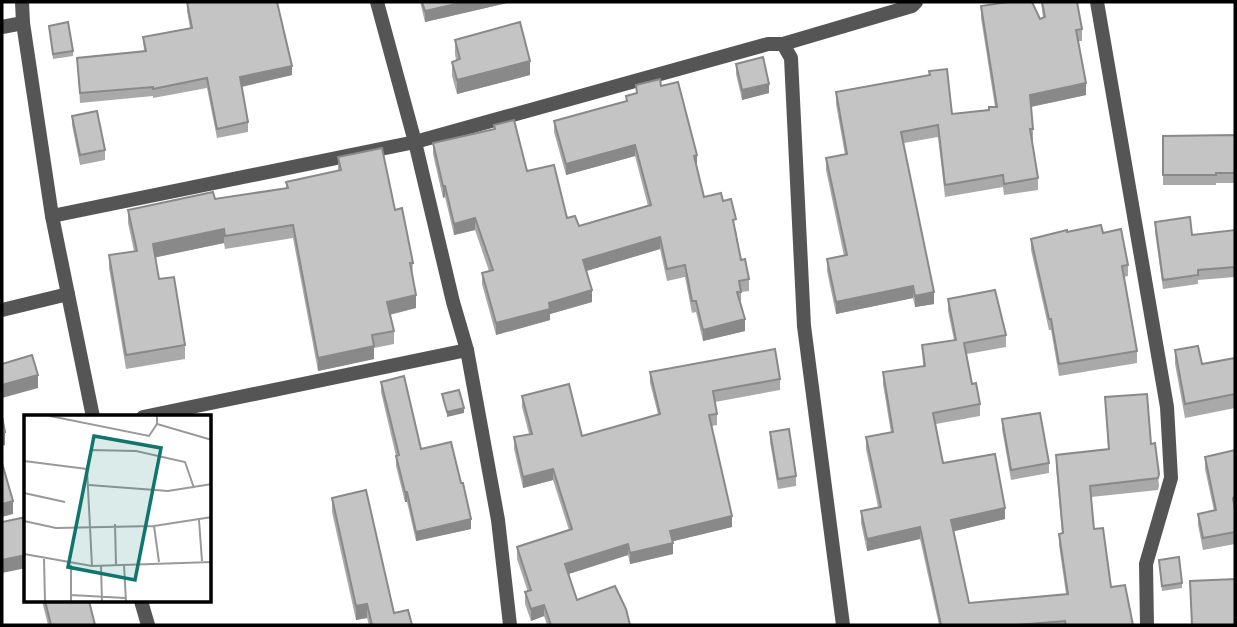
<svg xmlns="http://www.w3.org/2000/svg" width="1237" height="627" font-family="'PT Sans',sans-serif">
	<rect width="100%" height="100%" fill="#fff"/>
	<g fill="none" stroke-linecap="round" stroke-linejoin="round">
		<!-- street -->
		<g stroke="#555" stroke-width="14">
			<path d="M22 2 23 23 52 216 93 417"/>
			<path d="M377 2 415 142 453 302 467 350 498 520 510 625"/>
			<path d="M1097 2 1167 407 1171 478 1146 564 1147 625"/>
			<path d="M2 27 23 23"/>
			<path d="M783 44 791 58 804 326 843 625"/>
			<path d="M52 216 415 142 768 44H783L912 6 916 2"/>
			<path d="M2 310 68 294"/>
			<path d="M143 417 467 350"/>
			<path d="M141 601 148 625"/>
		</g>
	</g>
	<!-- wall -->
	<g fill="#a9a9a9">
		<path d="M187 2 292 75 242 87 248 122V132L217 138 207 88 153 98V96L80 103 77 58 144 52 143 37 190 28 187 11Z"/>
		<path d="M420 2H507V3L425 22Z"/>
		<path d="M1041 2H1077L1082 29V41H1078L1086 95 1031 107 1033 129V141H1032L1038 178V190L1004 195 1003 187 945 197 938 137 904 143 934 304 915 307 913 298 836 314 827 271V259L844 256 826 170V158L845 155 836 104V92L952 114 989 110 995 107 981 18V6L1040 19 1043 18Z"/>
		<path d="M49 26 73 51V56L53 59Z"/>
		<path d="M455 40 530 75 457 94 452 76V62L456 60 455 54Z"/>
		<path d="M736 64 769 93 742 100 736 74Z"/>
		<path d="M636 85 661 86 697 167H696L704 197 723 201 736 230 741 260 749 279V291L741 292V303L745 331 703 341 696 312 692 313 685 277 667 281 660 249 586 271 592 302 550 314V320L496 335 482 284V273L489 271 475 230 454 235 445 197 443 198 433 154V143L494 130V125L527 171 567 218 579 226 648 206 635 156 566 175 554 132V121L626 101V96L636 94Z"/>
		<path d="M72 116 105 150V160L80 165 72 125Z"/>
		<path d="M1235 135V183H1216V185H1163V136Z"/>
		<path d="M338 157 395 210 413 263 412 276 416 308 390 315 394 331V344L374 348V359L318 371 293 238 225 249 224 243 155 257 159 279 185 345V359L126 369 109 268V255L134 251 128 223V210L215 199 286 188V182L338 171Z"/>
		<path d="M1155 222 1192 235 1235 230V277L1198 280V284L1163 289 1155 232Z"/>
		<path d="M1067 232 1103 233 1128 265V276L1124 277 1137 351V363L1059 376 1051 330H1049L1031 250V239Z"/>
		<path d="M948 299 1006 335V347L967 354 972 384 980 404V416L936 424 943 463 1005 519 954 531 969 603 1066 594 1059 545V534L1062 533 1056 467V455L1108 449 1105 397 1151 444 1155 443 1159 486 1158 490 1091 497 1094 529 1111 587 1133 625H939L920 539 867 551 861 523V511L878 507 866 449V437L891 433 883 384V372L923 366 922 345 954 340 948 311Z"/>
		<path d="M1175 350 1202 364 1235 358V408L1185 418 1175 364Z"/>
		<path d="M650 372 780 379V390L715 402 717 414V425L712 426 732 527 673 541V554L630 564 628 555 569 574 577 600 630 625H547L544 616 531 621 525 604V592H528L517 559V547L569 530 553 480 523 488 514 449V437L529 434 522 407V396L582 436 658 414 650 383Z"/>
		<path d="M381 382 421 449 471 529 416 541 407 502H405L396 466V456L381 392Z"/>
		<path d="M1002 419 1049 463V473L1011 480 1002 429Z"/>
		<path d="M770 432 796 476V486L778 489 770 442Z"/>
		<path d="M1235 450V544L1203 550 1198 525V514L1214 511 1205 469V457Z"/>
		<path d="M332 498 394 613 412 625H369L367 618 356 620 332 512Z"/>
		<path d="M1159 560 1182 583V588L1162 591Z"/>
		<path d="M42 601H89L95 625H48Z"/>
	</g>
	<!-- shaded-wall -->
	<g fill="#898989">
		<path d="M465 2H507V3L425 22V11Z"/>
		<path d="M530 61V75L457 94V80Z"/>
		<path d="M292 66V75L240 87V77Z"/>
		<path d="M1086 83V95L1030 107V95Z"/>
		<path d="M769 84V93L742 100V90Z"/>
		<path d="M635 145V156L566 175V164Z"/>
		<path d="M697 155V167L694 168V156Z"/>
		<path d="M443 186H445V197L443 198Z"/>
		<path d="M475 218V230L454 235V224Z"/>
		<path d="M224 229V243L153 258V244Z"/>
		<path d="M660 237V249L583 272V260Z"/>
		<path d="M913 286V298L836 314V302Z"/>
		<path d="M592 290V302L550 314V320L496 335V323L549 303Z"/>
		<path d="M934 292V304L915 307V296Z"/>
		<path d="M416 295V308L387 315V302Z"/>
		<path d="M745 319V331L703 341V330Z"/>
		<path d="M374 346V359L318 371V358Z"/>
		<path d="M38 375V388L2 398V385Z"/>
		<path d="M464 408V413L447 417V412Z"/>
		<path d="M5 432V445L2 446V433Z"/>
		<path d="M553 469V480L523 488V477Z"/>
		<rect x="405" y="492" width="2" height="10"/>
		<path d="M13 501V514L2 517V504Z"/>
		<path d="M1005 508V519L951 532V520Z"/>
		<path d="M732 516V527L670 542V531Z"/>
		<path d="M471 519V529L416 541V532Z"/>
		<path d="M920 527V539L867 551V539Z"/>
		<path d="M673 543V554L630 564V553Z"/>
		<path d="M628 544V555L565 575V564Z"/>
		<path d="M26 555V568L2 573V560Z"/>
		<path d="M367 604V618L356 620V606Z"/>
		<path d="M544 605V616L531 621V609Z"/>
	</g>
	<!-- building -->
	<g fill="#c4c4c4" stroke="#898989" stroke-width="2">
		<path d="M187 2H277L292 66 240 77 248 122 217 129 207 78 153 89V87L80 93 77 58 146 51 143 37 192 28Z"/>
		<path d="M422 2H465L425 11Z"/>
		<path d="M1008 2H1032L1040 19 1045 17 1042 2H1077L1082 29 1076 30 1086 83 1030 95 1033 129H1030L1038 178 1004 184 1003 175 945 185 938 125 901 132 934 292 915 296 913 286 836 302 827 259 847 255 826 158 847 154 836 92 930 75 929 71 947 69 952 114 989 110V107H997L981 6Z"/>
		<path d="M68 22 73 51 53 54 49 26Z"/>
		<path d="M520 22 530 61 457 80 452 62 460 59 455 40Z"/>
		<path d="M763 57 769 84 742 90 736 64Z"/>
		<path d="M660 79 661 86 678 82 697 155 694 156 704 197 721 193 723 201 731 199 736 219 733 220 741 260 745 259 749 279 739 281 741 292H737L745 319 703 330 696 301H692L685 265 667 269 660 237 583 260 592 290 549 303 550 309 496 323 482 273 493 270 475 218 454 224 445 186H443L433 143 495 129 494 125 514 120 527 171 554 165 567 218 575 216 579 226 651 205 635 145 566 164 554 121 627 101 626 96 637 93 636 85Z"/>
		<path d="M97 111 105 150 80 155 72 116Z"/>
		<path d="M1235 135V173H1216V175H1163V136Z"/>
		<path d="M382 148 395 210 402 208 413 263H410L416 295 387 302 394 331 372 335 374 346 318 358 293 225 225 236 224 229 153 244 159 279 174 277 185 345 126 355 109 255 137 251 128 210 213 192 215 199 288 188 286 182 341 170 338 157Z"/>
		<path d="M1190 217 1192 235 1235 230V267L1198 270V275L1163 280 1155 222Z"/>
		<path d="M1101 225 1103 233 1121 229 1128 265 1122 266 1137 351 1059 364 1051 319H1049L1031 239 1067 230V232Z"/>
		<path d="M995 290 1006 335 964 343 972 384 976 383 980 404 933 413 943 463 995 454 1005 508 951 520 969 603 1068 594 1059 534 1063 533 1056 455 1109 449 1105 397 1147 394 1151 444 1155 443 1159 474 1158 478 1090 486 1094 529 1103 528 1111 587 1125 585 1133 625H1066L1065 621 1016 625H941L920 527 867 539 861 511 881 507 866 437 893 432 883 372 925 366 922 345 956 340 948 299Z"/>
		<path d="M1198 346 1202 364 1235 358V394L1185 404 1175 350Z"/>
		<path d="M775 349 780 379 713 391 717 414 709 415 732 516 670 531 673 543 630 553 628 544 565 564 577 600 615 586 626 609 630 625H551L544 605 531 609 525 592 531 590 517 547 572 529 553 469 523 477 514 437 532 434 522 396 569 384 582 436 660 414 650 372Z"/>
		<path d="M32 355 38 375 2 385V364Z"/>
		<path d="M404 376 421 449 451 442 461 483H463L471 519 416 532 407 492H405L396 456 399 455 381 382Z"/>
		<path d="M459 390 464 408 447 412 442 394Z"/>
		<path d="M1040 413 1049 463 1011 470 1002 419Z"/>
		<path d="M2 417 5 432 2 433Z"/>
		<path d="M789 429 796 476 778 479 770 432Z"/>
		<path d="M1235 450V497L1233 498 1235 510V532L1203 538 1198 514 1216 510 1205 457Z"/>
		<path d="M2 463 13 501 2 504Z"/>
		<path d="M366 490 394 613 408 610 412 625H372L367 604 356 606 332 498Z"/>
		<path d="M26 517V555L2 560V522Z"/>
		<path d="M1179 557 1182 583 1162 586 1159 560Z"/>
		<path d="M1235 579V625H1192L1190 581Z"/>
		<path d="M45 601H89L95 625H51Z"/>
	</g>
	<!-- overview -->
	<g transform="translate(24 415)">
		<rect width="187" height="187" fill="#fff"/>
		<path fill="none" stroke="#999" stroke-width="2" d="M26 1 125 21 133 9M133 1V9L188 25M0 46 63 54M65 70 144 76 188 69M0 78 41 87M175 105 178 146M0 106 32 113 130 111 188 102M91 109 92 150M130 111 135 147M0 139 68 151 188 147M20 144 21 187M100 150 102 187M68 151 63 54 67 35 112 36 161 47 170 73M77 151 78 187M47 180 101 183M47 187V150"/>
		<path fill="#0f766e" fill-opacity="0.15" stroke="#0f766e" stroke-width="3.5" d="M70 21 137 33 111 165 44 152Z"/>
		<rect width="187" height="187" fill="none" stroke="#000" stroke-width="3.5"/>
	</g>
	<!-- border -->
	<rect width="1237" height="627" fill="none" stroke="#000000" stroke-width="7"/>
</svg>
